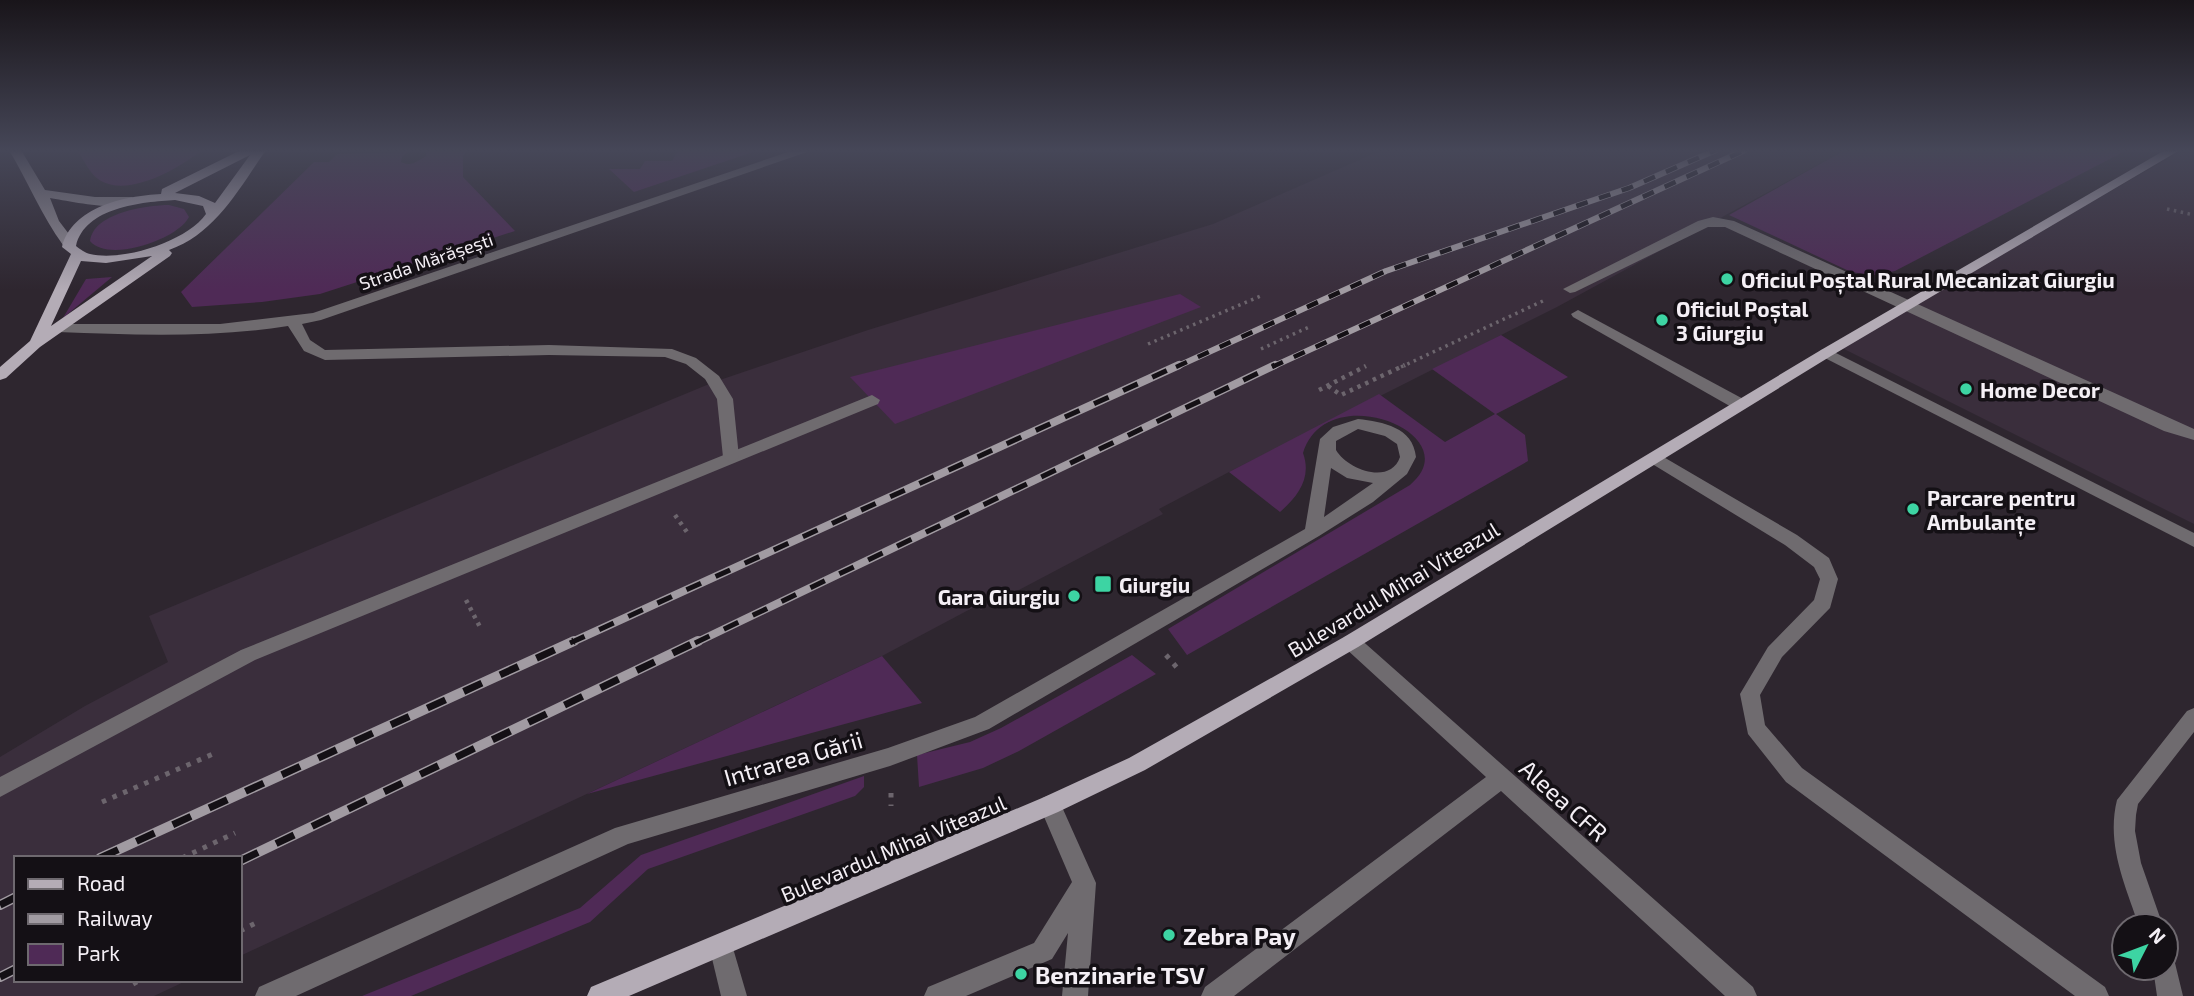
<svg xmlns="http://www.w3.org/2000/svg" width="2194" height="996" font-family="'Exo 2',sans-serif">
	<rect width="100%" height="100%" fill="#2e262f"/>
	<!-- built -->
	<g fill="#3a2e3c">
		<path d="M1382 150H1845L1557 307 1229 472 1159 509 1163 514 981 610 976 606 882 656 240 956V858H16V980H188L154 996H0V757L85 706 168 662 149 616 714 382 868 330 1213 224Z"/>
		<path d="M2183 150H2194V524L1838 346Z"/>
	</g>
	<!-- green -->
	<g fill="#4f2a56">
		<path d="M77 150H202C180 168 130 197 101 181 90 175 84 160 77 150Z"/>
		<path d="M467 150 463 156V177L515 231 320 294 262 302 192 307 181 292 314 162H329L337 154 408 152 402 157 401 162C411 167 418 161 426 156V151Z"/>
		<path d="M678 150H759L634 192 609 169H640L645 161H672Z"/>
		<path d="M1845 150H2127L1895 271 1870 276 1849 271 1729 215Z"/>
		<path d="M169 205 184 209 189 217C177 240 108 263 90 241 93 213 147 205 169 205Z"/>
		<path d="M112 277 63 318 86 279Z"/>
		<path d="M1180 294 1201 307 895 424 850 377Z"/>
		<path d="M1501 335 1568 377 1496 414 1525 435 1528 461 1187 655 1168 629 1410 485C1471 434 1326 376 1303 453 1312 478 1298 496 1280 512L1229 472 1379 394 1445 442 1495 414 1432 369Z"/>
		<path d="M1132 655 1156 674 1019 751 983 768 919 787 917 755 970 742 1001 728Z"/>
		<path d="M882 656 922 703 587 794Z"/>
		<path d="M864 776V787L855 796 648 869 590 922 411 996H362L580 908 641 855Z"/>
	</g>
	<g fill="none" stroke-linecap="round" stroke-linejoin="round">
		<!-- path-far2 -->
		<g stroke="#6c656d" stroke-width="3.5" stroke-dasharray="2.5 4.5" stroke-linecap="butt">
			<path d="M2167 209 2194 215"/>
			<path d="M1148 344 1263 295"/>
			<path d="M1261 349 1309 327"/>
			<path d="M1401 367 1545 300"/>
		</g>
		<!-- path-far1 -->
		<g stroke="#6c656d" stroke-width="4.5" stroke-dasharray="3.5 5" stroke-linecap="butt">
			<path d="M1328 386 1341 395 1405 365"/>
			<path d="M1319 390 1366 366"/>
			<path d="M675 515 689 535"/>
			<path d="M466 600 480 627"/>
		</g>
		<!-- path -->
		<g stroke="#6c656d" stroke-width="5" stroke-dasharray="4.5 7" stroke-linecap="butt">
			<path d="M1166 655 1178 669"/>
			<path d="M891 793V806"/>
			<path d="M102 802 213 754"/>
			<path d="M182 858 235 833"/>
			<path d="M240 931 256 923"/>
			<path d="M133 984 140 980"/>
		</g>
		<!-- service -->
		<g fill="#6f6b6f" fill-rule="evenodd">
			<path d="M1713 217 1734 221 2194 429V440L2164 431 1725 227H1708L1575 292 1570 293 1563 289 1698 221Z"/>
			<path d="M1578 310 1747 401 1749 405 1741 410 1735 409 1573 317 1571 314Z"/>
			<path d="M1826 348 2194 533V547L1821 356 1818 353 1821 350Z"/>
			<path d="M872 395 880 400 878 404 255 660 0 797V777L241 650Z"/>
			<path d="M1358 419C1383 422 1413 427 1416 457L1407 474 1373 502 1319 536 989 729 890 766 628 844 296 996H255L259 987 615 828 888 748 975 717 1305 529 1320 439 1333 427ZM1358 429 1385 436 1397 444 1400 457C1390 486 1347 469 1336 450V441ZM1331 468 1347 478 1373 483 1324 517Z"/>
			<path d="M1655 452 1797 535 1829 558 1838 579 1830 608 1782 657 1760 695 1765 725 1802 768 2105 987 2109 996H2075L1786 782 1748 734 1740 694 1768 647 1814 600 1820 579 1814 567 1785 545 1649 462 1647 458Z"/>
			<path d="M2194 708V732L2138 804 2136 815 2135 831 2141 863 2163 926H2139C2125 885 2106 844 2117 800L2187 711Z"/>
			<path d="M1050 795 1058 798 1096 883 1088 996H1062L1068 933 1052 959 966 996H924L928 987 1034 943 1072 882 1039 805 1042 798Z"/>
			<path d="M721 934 730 938 747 996H721L709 946 712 938Z"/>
			<path d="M2166 956 2174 959 2183 996H2157L2153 968H2166Z"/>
		</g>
		<!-- minor -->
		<g fill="#6f6b6f" fill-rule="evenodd">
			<path d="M794 150H813L321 320 302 324 310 340 325 350 549 345 672 349 696 358 719 376 733 399 739 457 731 463 723 457 717 399 705 379 686 364 665 357 549 355 325 360 304 351 288 326C212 338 135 335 58 332L51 328 58 324H220L313 313Z"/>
			<path d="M1351 634 1358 637 1753 987 1757 996H1725L1501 791 1234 996H1201L1205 987 1486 777 1344 647 1341 642 1344 637Z"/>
		</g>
		<!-- secondary -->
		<path fill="#969097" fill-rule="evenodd" d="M9 150H21L45 190 95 197H132L138 201C123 213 69 201 50 198L59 221 75 242 73 245H63C42 216 28 182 9 150Z"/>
		<!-- primary -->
		<g fill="#b4acb6" fill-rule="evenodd">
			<path d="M241 150H266C239 189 215 234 169 250L172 253 170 256 40 347 6 378 0 380V367L30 341 71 254 62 247C72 207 124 196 161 194L162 189ZM250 155 215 203 199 196 175 193ZM175 200 203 206 206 214C187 241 123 262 90 254 85 253 80 249 76 246 85 207 142 202 175 200ZM152 256 51 326 81 261 106 263Z"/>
			<path d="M2165 150H2180L1831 356 1358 647 1145 770 1058 812 629 996H587L591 987 1042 798 1129 758 1344 637 1821 350Z"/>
		</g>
		<!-- rail-far2 casing -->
		<g stroke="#a19ba2" stroke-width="6">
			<g id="rail-far2">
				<path d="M1176 367 1386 271 1629 188 1716 150"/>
				<path d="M1272 367 1745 150"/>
			</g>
		</g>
		<!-- rail-far1 casing -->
		<g stroke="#a19ba2" stroke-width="8">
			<g id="rail-far1">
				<path d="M570 643 1179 365"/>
				<path d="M695 643 1275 365"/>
			</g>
		</g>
		<!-- rail casing -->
		<g stroke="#a19ba2" stroke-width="10">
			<g id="rail">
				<path d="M100 858 574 641"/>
				<path d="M240 861 698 641"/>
				<path d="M0 905 16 897"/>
				<path d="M0 977 16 969"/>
			</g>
		</g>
		<!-- rail-far2 -->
		<use href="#rail-far2" stroke="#141015" stroke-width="4.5" stroke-dasharray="12" stroke-linecap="butt"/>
		<!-- rail-far1 -->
		<use href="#rail-far1" stroke="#141015" stroke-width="5" stroke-dasharray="16" stroke-linecap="butt"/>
		<!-- rail -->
		<use href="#rail" stroke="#141015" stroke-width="7" stroke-dasharray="20" stroke-linecap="butt"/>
	</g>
	<!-- sky -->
	<linearGradient id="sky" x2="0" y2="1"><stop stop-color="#19151a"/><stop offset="0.52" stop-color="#464758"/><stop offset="1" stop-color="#464758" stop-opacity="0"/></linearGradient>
	<rect width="2194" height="290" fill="url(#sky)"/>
	<!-- markers -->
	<g fill="#3dd4a3" stroke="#141015" stroke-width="2.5">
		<circle cx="1727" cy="279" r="7"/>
		<circle cx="1662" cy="320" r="7"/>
		<circle cx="1966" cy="389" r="7"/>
		<circle cx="1913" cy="509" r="7"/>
		<rect x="1094" y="575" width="18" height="18" rx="3.5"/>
		<circle cx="1074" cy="596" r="7"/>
		<circle cx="1169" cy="935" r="7"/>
		<circle cx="1021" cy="974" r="7"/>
	</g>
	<g text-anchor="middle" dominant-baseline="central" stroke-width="7" stroke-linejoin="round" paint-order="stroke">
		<!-- far-street labels -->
		<g font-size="18" fill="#f4eff5" stroke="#141015">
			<text transform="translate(426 261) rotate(-19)">Strada Mărășești</text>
		</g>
		<!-- poi labels -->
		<g font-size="21" font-weight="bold" fill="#f4eff5" stroke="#141015" text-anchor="start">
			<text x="1741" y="279">Oficiul Poștal Rural Mecanizat Giurgiu</text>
			<text x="1676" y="308">Oficiul Poștal<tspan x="1676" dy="24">3 Giurgiu</tspan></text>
			<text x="1980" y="389">Home Decor</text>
			<text x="1927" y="497">Parcare pentru<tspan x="1927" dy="24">Ambulanțe</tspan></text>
			<text x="1119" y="584">Giurgiu</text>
			<text x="1060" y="596" text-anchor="end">Gara Giurgiu</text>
		</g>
		<!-- street labels -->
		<g font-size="21" fill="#f4eff5" stroke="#141015">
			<text transform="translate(1393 589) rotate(-31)">Bulevardul Mihai Viteazul</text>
			<text transform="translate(893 848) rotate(-23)">Bulevardul Mihai Viteazul</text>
		</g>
		<!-- near-street labels -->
		<g font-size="24" fill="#f4eff5" stroke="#141015">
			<text transform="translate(793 758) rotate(-16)">Intrarea Gării</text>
			<text transform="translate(1564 800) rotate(42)">Aleea CFR</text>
		</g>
		<!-- near-poi labels -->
		<g font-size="24" font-weight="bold" fill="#f4eff5" stroke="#141015" text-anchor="start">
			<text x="1183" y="935">Zebra Pay</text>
			<text x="1035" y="974">Benzinarie TSV</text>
		</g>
	</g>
	<!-- legend -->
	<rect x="14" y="856" width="228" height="126" fill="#141015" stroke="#6e696f" stroke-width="2"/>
	<rect x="28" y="879" width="35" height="10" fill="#b4acb6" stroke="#6e696f" stroke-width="2"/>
	<text x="77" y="891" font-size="21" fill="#f4eff5">Road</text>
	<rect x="28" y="914" width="35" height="10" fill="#a19ba2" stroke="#6e696f" stroke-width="2"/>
	<text x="77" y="926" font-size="21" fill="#f4eff5">Railway</text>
	<rect x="28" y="944" width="35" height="21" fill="#4f2a56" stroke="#6e696f" stroke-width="2"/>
	<text x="77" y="961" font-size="21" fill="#f4eff5">Park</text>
	<!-- north arrow -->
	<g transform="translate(2145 947) rotate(48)"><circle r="33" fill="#141015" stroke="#6e696f" stroke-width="2"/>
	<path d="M0-5L12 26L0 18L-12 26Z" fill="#3dd4a3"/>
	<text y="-10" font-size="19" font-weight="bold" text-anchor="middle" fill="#f4eff5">N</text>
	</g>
</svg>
